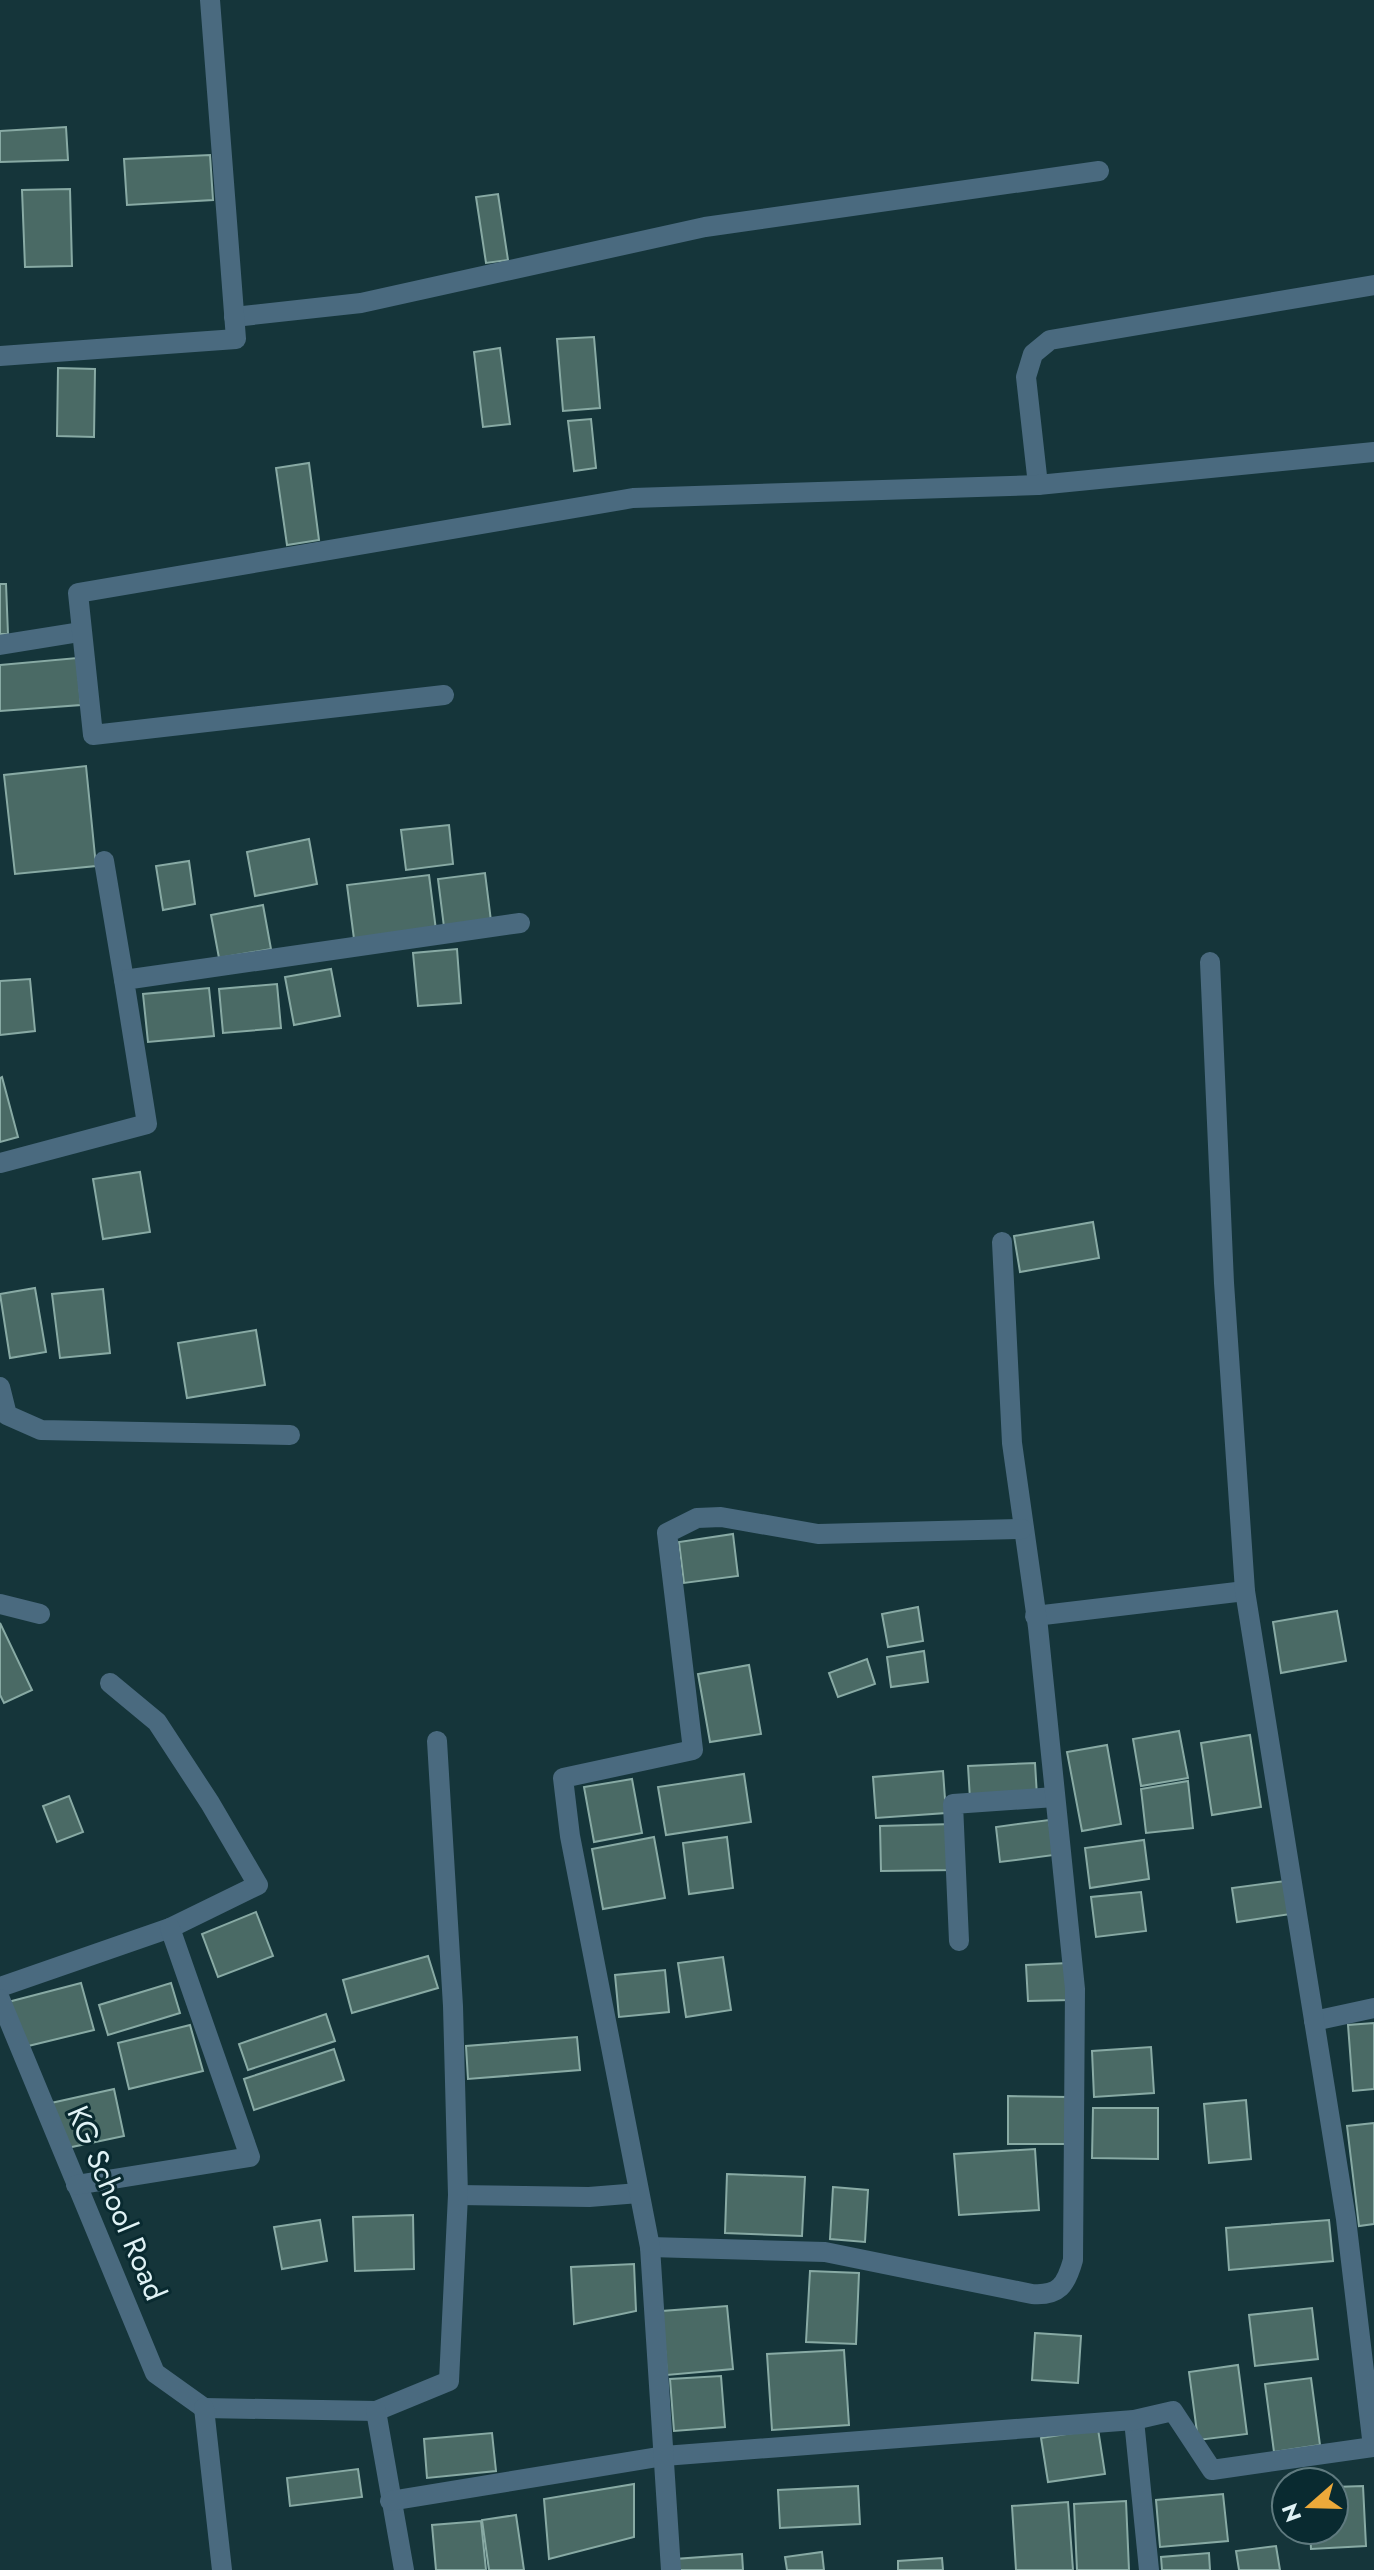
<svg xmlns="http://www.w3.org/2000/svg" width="1374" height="2570" font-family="Jost,sans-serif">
	<rect width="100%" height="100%" fill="#15353a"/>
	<!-- building -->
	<g fill="#4a6a65" stroke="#88aaa4" stroke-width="2">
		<path d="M66 127 68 160 0 162V131Z"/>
		<path d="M210 155 213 200 127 205 124 159Z"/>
		<path d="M70 189 72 266 25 267 22 190Z"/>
		<path d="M498 194 508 260 486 263 476 197Z"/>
		<path d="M594 337 600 408 563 411 557 339Z"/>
		<path d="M500 348 510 424 483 427 474 352Z"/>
		<path d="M58 368 95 369 94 437 57 436Z"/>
		<path d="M591 419 596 468 574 471 568 421Z"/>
		<path d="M309 463 319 540 287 545 276 468Z"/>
		<path d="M0 584H6L8 634H0Z"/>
		<path d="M77 658 81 705 0 711V665Z"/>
		<path d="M86 766 96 866 15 874 4 775Z"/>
		<path d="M449 825 453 864 406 870 401 830Z"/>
		<path d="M309 839 317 884 255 896 247 852Z"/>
		<path d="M189 861 195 904 163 910 156 866Z"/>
		<path d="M485 873 491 921 444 927 438 879Z"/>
		<path d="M429 875 436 930 354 939 347 885Z"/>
		<path d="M263 905 271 949 219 958 211 915Z"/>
		<path d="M457 949 461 1003 418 1006 413 953Z"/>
		<path d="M331 969 340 1016 294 1025 285 977Z"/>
		<path d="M30 979 35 1031 0 1035V981Z"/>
		<path d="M277 984 281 1028 223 1033 219 989Z"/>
		<path d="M209 988 214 1036 148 1042 143 994Z"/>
		<path d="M2 1077 18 1137 0 1142V1078Z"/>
		<path d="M140 1172 150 1232 103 1239 93 1179Z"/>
		<path d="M1093 1222 1099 1258 1020 1272 1014 1236Z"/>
		<path d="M35 1288 46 1352 10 1358 0 1294Z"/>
		<path d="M103 1289 110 1353 60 1358 52 1294Z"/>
		<path d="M256 1330 265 1385 187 1398 178 1343Z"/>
		<path d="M733 1534 738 1576 684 1583 679 1542Z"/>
		<path d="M918 1607 923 1641 888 1647 882 1614Z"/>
		<path d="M1337 1611 1346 1661 1281 1673 1273 1622Z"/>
		<path d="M0 1623 32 1690 4 1703 0 1695Z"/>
		<path d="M924 1651 928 1682 891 1687 887 1657Z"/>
		<path d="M867 1659 875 1684 838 1697 829 1673Z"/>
		<path d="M749 1665 761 1734 710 1742 698 1674Z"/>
		<path d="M1179 1731 1188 1778 1141 1786 1133 1739Z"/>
		<path d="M1250 1735 1261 1807 1212 1815 1201 1743Z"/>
		<path d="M1107 1745 1121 1824 1082 1831 1067 1752Z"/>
		<path d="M1035 1763 1037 1796 970 1799 968 1766Z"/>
		<path d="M943 1771 946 1813 876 1818 873 1777Z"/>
		<path d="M744 1774 751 1822 666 1835 658 1787Z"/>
		<path d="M632 1779 642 1833 594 1842 584 1787Z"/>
		<path d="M1188 1781 1193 1828 1146 1833 1141 1789Z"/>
		<path d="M69 1796 83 1832 57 1842 43 1806Z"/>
		<path d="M1049 1820 1054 1855 1000 1862 996 1827Z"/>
		<path d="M953 1824 955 1870 881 1871 880 1826Z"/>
		<path d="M654 1837 665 1898 603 1909 592 1849Z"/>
		<path d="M727 1837 733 1888 689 1894 683 1843Z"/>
		<path d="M1144 1840 1149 1879 1090 1888 1085 1848Z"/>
		<path d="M1285 1881 1291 1914 1237 1922 1232 1888Z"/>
		<path d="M1141 1892 1146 1931 1096 1937 1091 1897Z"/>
		<path d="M256 1912 273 1956 218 1977 202 1934Z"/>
		<path d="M428 1956 438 1988 352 2013 343 1980Z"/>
		<path d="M723 1957 731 2010 686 2017 678 1963Z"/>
		<path d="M1068 1963 1070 2000 1028 2001 1026 1965Z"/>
		<path d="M665 1970 669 2012 619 2017 615 1975Z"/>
		<path d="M81 1983 94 2030 20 2048 8 2002Z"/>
		<path d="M171 1983 180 2013 108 2035 99 2005Z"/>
		<path d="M326 2014 335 2041 248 2070 239 2044Z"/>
		<path d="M1374 2023V2089L1353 2091 1348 2025Z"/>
		<path d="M190 2025 203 2071 129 2089 118 2043Z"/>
		<path d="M577 2037 580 2070 468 2079 466 2046Z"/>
		<path d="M1151 2047 1154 2093 1094 2097 1092 2051Z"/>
		<path d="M334 2049 344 2080 254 2110 244 2079Z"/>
		<path d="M114 2089 124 2136 67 2148 51 2103Z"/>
		<path d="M1008 2096 1069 2097V2144H1008Z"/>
		<path d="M1246 2100 1251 2159 1209 2163 1204 2104Z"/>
		<path d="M1093 2108H1158V2159L1092 2158Z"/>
		<path d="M1374 2123V2224L1359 2226 1347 2126Z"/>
		<path d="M1035 2149 1039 2210 959 2215 954 2154Z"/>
		<path d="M727 2174 805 2177 802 2236 725 2233Z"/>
		<path d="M833 2187 868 2190 865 2242 830 2239Z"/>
		<path d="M413 2215 414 2269 355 2271 353 2217Z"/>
		<path d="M320 2220 327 2261 282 2269 274 2227Z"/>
		<path d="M1329 2220 1333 2261 1229 2270 1226 2228Z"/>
		<path d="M634 2264 636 2311 574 2324 571 2267Z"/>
		<path d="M810 2271 859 2273 856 2344 806 2342Z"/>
		<path d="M727 2306 733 2369 667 2375 662 2311Z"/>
		<path d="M1312 2308 1318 2359 1255 2366 1249 2315Z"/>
		<path d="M1035 2333 1081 2336 1078 2383 1032 2380Z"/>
		<path d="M844 2350 849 2425 772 2430 767 2354Z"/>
		<path d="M1238 2365 1247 2434 1198 2440 1189 2372Z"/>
		<path d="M721 2376 725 2427 674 2431 670 2379Z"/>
		<path d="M1311 2378 1320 2445 1274 2452 1265 2384Z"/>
		<path d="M1098 2429 1105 2474 1048 2482 1041 2438Z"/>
		<path d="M492 2433 496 2471 427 2478 424 2439Z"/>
		<path d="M358 2469 362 2497 290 2506 287 2478Z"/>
		<path d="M634 2484V2537L549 2559 544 2499Z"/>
		<path d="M858 2486 860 2524 780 2528 778 2490Z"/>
		<path d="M1363 2486 1366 2546 1311 2549 1310 2530H1334V2487Z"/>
		<path d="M1223 2494 1228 2541 1160 2547 1156 2500Z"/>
		<path d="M1126 2501 1129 2570H1077L1074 2504Z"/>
		<path d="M1068 2502 1073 2570H1016L1012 2506Z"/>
		<path d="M516 2515 524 2570H489L482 2520Z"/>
		<path d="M481 2521 486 2570H436L432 2525Z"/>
		<path d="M1276 2546 1280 2570H1239L1236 2551Z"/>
		<path d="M822 2552 824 2570H787L785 2557Z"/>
		<path d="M1209 2553 1210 2570H1162L1161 2557Z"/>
		<path d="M742 2554 743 2570H676L675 2559Z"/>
		<path d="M942 2558 943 2570H898V2561Z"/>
	</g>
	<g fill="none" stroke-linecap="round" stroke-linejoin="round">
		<!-- minor -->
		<g stroke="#4a6a7f" stroke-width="20">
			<path d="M234 317 361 303 705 227 1099 171"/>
			<path d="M0 356 236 339 210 0"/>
			<path d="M1038 485 1026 377 1033 354 1050 340 1374 285"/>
			<path d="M0 645 80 632"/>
			<path d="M444 695 93 735 78 593 633 498 1038 485 1374 452"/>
			<path d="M104 861 124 980"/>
			<path d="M0 1163 147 1124 124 980 520 923"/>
			<path d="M0 1387 7 1415 41 1430 290 1435"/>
			<path d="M0 1604 40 1614"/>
			<path d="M1035 1616 1245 1591"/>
			<path d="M959 1941 953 1804 1055 1797"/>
			<path d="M0 1987 170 1928 258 1885 210 1803 157 1722 110 1683"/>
			<path d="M0 1999 155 2373 204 2408"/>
			<path d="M1314 2021 1374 2008"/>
			<path d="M76 2185 250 2157 170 1928"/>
			<path d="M458 2195 589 2197 639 2193"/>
			<path d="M650 2247 825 2252 1032 2294C1059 2296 1066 2285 1073 2260L1075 1989 1038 1627 1012 1443 1002 1242"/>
			<path d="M204 2408 376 2411 449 2381 458 2195 453 2006 437 1741"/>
			<path d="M204 2408 222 2570"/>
			<path d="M376 2411 404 2570"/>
			<path d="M1134 2420 1149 2570"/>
			<path d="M390 2501 664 2456 1134 2420 1173 2411 1212 2470 1373 2447 1346 2219 1245 1591 1224 1283 1210 962"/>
			<path d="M671 2570 650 2247 570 1836 563 1778 693 1750 667 1533 697 1518 721 1517 818 1534 1022 1529"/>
		</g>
	</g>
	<g text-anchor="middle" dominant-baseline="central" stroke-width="6" stroke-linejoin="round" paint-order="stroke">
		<!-- street labels -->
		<g font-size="30" fill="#e0f2f5" stroke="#092a30">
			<text transform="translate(117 2203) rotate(67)">KG School Road</text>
		</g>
	</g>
	<!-- north arrow -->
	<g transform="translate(1310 2506) rotate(250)"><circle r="38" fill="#092a30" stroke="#5f7a7f" stroke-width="2"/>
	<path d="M0-6L14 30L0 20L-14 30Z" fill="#eca93a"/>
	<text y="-12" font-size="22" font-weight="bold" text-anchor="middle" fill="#e0f2f5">N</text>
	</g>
</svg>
